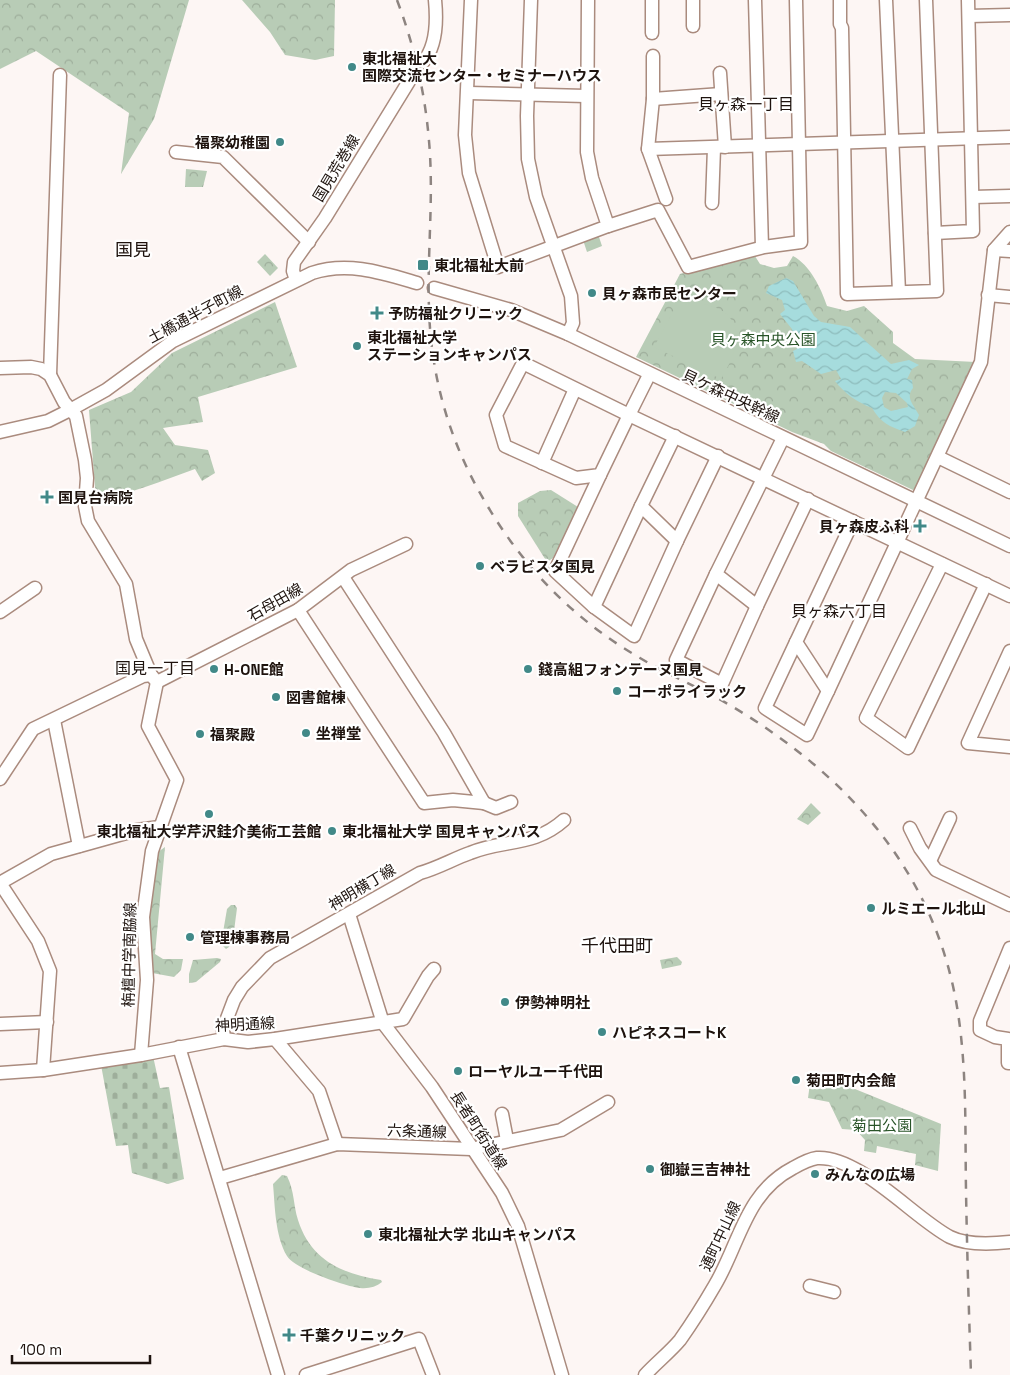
<svg xmlns="http://www.w3.org/2000/svg" width="1010" height="1375" font-family="'Space Grotesk','Noto Sans JP',sans-serif">
	<defs>
		<pattern id="forest-crowns" width="20" height="18" patternUnits="userSpaceOnUse" patternTransform="scale(1.25)"><rect width="20" height="18" fill="#b8ccb6"/><path d="M2 6a3 3 0 1 1 6 0M12 15a3 3 0 1 1 6 0" fill="none" stroke="#9eae9b"/></pattern>
		<pattern id="cemetery-stones" width="16" height="16" patternUnits="userSpaceOnUse" patternTransform="scale(1.25)"><rect width="16" height="16" fill="#b8ccb6"/><path d="M2 7V4a2 2 0 0 1 4 0v3zM10 15v-3a2 2 0 0 1 4 0v3z" fill="#9eae9b"/></pattern>
		<pattern id="water-waves" width="16" height="10" patternUnits="userSpaceOnUse" patternTransform="scale(1.25)"><rect width="16" height="10" fill="#a6dcdd"/><path d="M0 5q4-4 8 0t8 0" fill="none" stroke="#8ebcbc"/></pattern>
	</defs>
	<rect width="100%" height="100%" fill="#fdf6f4"/>
	<!-- forest -->
	<g fill="url(#forest-crowns)">
		<path d="M0 0H189L154 119 121 174 129 113 36 51 0 69Z"/>
		<path d="M242 0H335L334 56 315 60 285 55 270 32Z"/>
		<path d="M186 169 207 171 203 187H185Z"/>
		<path d="M753 253 760 264 774 268 787 266 793 256C810 265 821 288 827 306L847 311 864 306 893 332V343L915 359 976 362 916 488 913 490 831 451 824 444 792 432 636 357 680 274Z"/>
		<path d="M265 254 278 268 270 276 257 262Z"/>
		<path d="M275 302 297 367 198 397 203 422 163 428 175 445 208 450 215 473 202 481 195 469C162 481 130 494 96 500L89 410 131 392 172 353Z"/>
		<path d="M551 490 578 507 553 558 547 562 518 516V503L540 491Z"/>
		<path d="M811 803 821 813 808 825 797 819Z"/>
		<path d="M165 847 155 954 163 959H183L181 970 174 977 152 973 149 912 158 852Z"/>
		<path d="M231 905H235L237 908 233 939 229 947 226 949 221 944 227 909Z"/>
		<path d="M677 957 682 962 681 965 662 969 660 960Z"/>
		<path d="M217 958 221 959 220 962 196 982 189 983V974L193 960Z"/>
		<path d="M811 1076H823L941 1124 938 1171 915 1165 916 1154 877 1146 876 1153 864 1151 865 1140 856 1130 842 1129 829 1102 808 1098Z"/>
		<path d="M282 1175 287 1176C295 1193 293 1204 298 1220 311 1261 343 1274 381 1280L382 1282C376 1287 368 1289 360 1288 344 1286 295 1269 287 1256 275 1236 275 1206 273 1184Z"/>
	</g>
	<!-- cemetery -->
	<path fill="url(#cemetery-stones)" d="M153 1056 160 1088 169 1087 184 1179 168 1184 132 1173 128 1145 116 1146 101 1065Z"/>
	<!-- garden -->
	<g fill="#b8ccb6">
		<path d="M598 234 602 246 587 252 583 240Z"/>
		<path d="M690 303C719 303 744 317 734 350 732 360 726 370 721 379L654 347 674 310Z"/>
	</g>
	<!-- water -->
	<path fill="url(#water-waves)" fill-rule="evenodd" d="M786 278 793 281 814 316 821 322 850 327 891 364 909 360 919 365 912 369 907 379 912 380 913 388C905 398 914 405 919 415L915 426 905 432C890 427 880 422 872 408 857 402 845 394 835 381L841 379 836 370 821 374 802 361 796 362 793 351 797 349 792 329 780 314 785 310 782 300 766 293 769 286ZM885 392 896 393 907 403 908 407 891 411 884 407 882 398Z"/>
	<g fill="none" stroke-linecap="round" stroke-linejoin="round">
		<!-- minor casing -->
		<g stroke="#aa8b7e" stroke-width="15">
			<g id="minor">
				<path d="M471 0 465 135 469 173 498 267 608 226 592 178 587 152 588 0"/>
				<path d="M531 0 527 116 528 159 536 197 571 296 573 323 568 334"/>
				<path d="M652 0V33"/>
				<path d="M693 0V26"/>
				<path d="M755 0 762 247"/>
				<path d="M840 0V24L842 28 847 294 937 291 926 0"/>
				<path d="M886 0 899 292"/>
				<path d="M969 16 1010 15"/>
				<path d="M423 62C437 46 437 20 435 0"/>
				<path d="M720 73 725 147"/>
				<path d="M469 93 586 96"/>
				<path d="M653 99 721 94"/>
				<path d="M648 149 653 99V56"/>
				<path d="M176 152 223 157 309 242"/>
				<path d="M973 197 1010 196"/>
				<path d="M666 199 648 149 1010 137"/>
				<path d="M712 203 714 148"/>
				<path d="M608 226 658 210 688 267 764 247 801 242 796 0"/>
				<path d="M935 233 973 231 968 0"/>
				<path d="M994 250 1010 251"/>
				<path d="M296 280 293 271 294 262 325 218 414 73"/>
				<path d="M434 288 511 310 568 334 1010 546"/>
				<path d="M988 295 1010 297"/>
				<path d="M523 363 629 415 600 475 576 478 505 446 496 415Z"/>
				<path d="M0 368 31 367 41 369 50 375 64 402 76 416 85 460 87 478 85 506 88 521 126 584 136 639 151 675 157 682 148 726 177 780 152 851 143 917 147 980 141 1055"/>
				<path d="M50 375 60 75"/>
				<path d="M649 375 629 415 1010 596"/>
				<path d="M0 432 48 421 70 410 106 390 173 341 312 273C348 261 383 273 417 283"/>
				<path d="M675 436 641 506 677 541 718 456"/>
				<path d="M783 438 716 574 757 606 808 499"/>
				<path d="M938 457 1010 492"/>
				<path d="M542 463 575 389"/>
				<path d="M641 506 594 607 634 636 677 541"/>
				<path d="M853 521 796 642 828 691 981 362 994 250 1010 232"/>
				<path d="M942 564 866 718 908 748 986 584"/>
				<path d="M716 574 676 660 722 684 757 606"/>
				<path d="M594 607 555 571 600 475"/>
				<path d="M298 610 424 803 453 800 484 803 444 733 343 577"/>
				<path d="M0 612 35 588"/>
				<path d="M796 642 765 708 807 735 828 691"/>
				<path d="M1010 651 968 743 1010 747"/>
				<path d="M157 682 298 610 351 570 406 544"/>
				<path d="M54 720 79 846"/>
				<path d="M0 779 33 729 143 676 151 675"/>
				<path d="M484 803 496 808 511 802"/>
				<path d="M910 828 920 848 936 870 1010 905"/>
				<path d="M930 861 950 818"/>
				<path d="M349 914 383 1023 432 1087 502 1193 518 1226 562 1375"/>
				<path d="M1010 948 980 1021V1030L995 1037 1008 1039V1063H1010"/>
				<path d="M0 1024 47 1022"/>
				<path d="M224 1039 223 1029 234 1000 242 987 270 958 420 873C438 868 453 859 470 853 504 839 534 847 564 820"/>
				<path d="M275 1039 319 1091 337 1144"/>
				<path d="M179 1047 278 1375"/>
				<path d="M43 1070 50 971 38 941 0 883 51 854 137 830 160 827"/>
				<path d="M0 1073 43 1070 141 1055 224 1039 248 1042 275 1039 403 1019 428 976 434 969"/>
				<path d="M502 1114 507 1140"/>
				<path d="M220 1178 337 1144 471 1149 561 1130 608 1102"/>
				<path d="M810 1286 834 1292"/>
				<path d="M306 1375 419 1339 433 1375"/>
				<path d="M645 1375C656 1363 670 1352 680 1340 692 1323 704 1304 715 1285 740 1243 745 1193 793 1168 800 1164 809 1159 817 1158 859 1155 915 1219 950 1237 966 1245 992 1244 1010 1242"/>
			</g>
		</g>
		<!-- minor -->
		<use href="#minor" stroke="#fff" stroke-width="12"/>
		<!-- rail -->
		<path stroke="#8d8480" stroke-width="2.5" stroke-dasharray="9 9" stroke-linecap="butt" d="M397 0C414 45 425 92 429 141 434 197 427 253 429 309 431 375 448 436 480 493 519 563 571 618 640 658 670 676 703 689 733 707 850 777 937 875 958 1013 967 1072 965 1131 966 1190 967 1252 969 1313 971 1375"/>
	</g>
	<!-- markers -->
	<g fill="#418988" stroke="#fff" stroke-width="2">
		<circle cx="352" cy="67" r="5"/>
		<circle cx="280" cy="142" r="5"/>
		<rect x="417" y="259" width="12" height="12" rx="2.5"/>
		<circle cx="592" cy="293" r="5"/>
		<path d="M374.5 305.5h5v5h5v5h-5v5h-5v-5h-5v-5h5z"/>
		<circle cx="357" cy="346" r="5"/>
		<path d="M44.5 489.5h5v5h5v5h-5v5h-5v-5h-5v-5h5z"/>
		<path d="M917.5 518.5h5v5h5v5h-5v5h-5v-5h-5v-5h5z"/>
		<circle cx="480" cy="566" r="5"/>
		<circle cx="214" cy="669" r="5"/>
		<circle cx="528" cy="669" r="5"/>
		<circle cx="617" cy="691" r="5"/>
		<circle cx="276" cy="697" r="5"/>
		<circle cx="306" cy="733" r="5"/>
		<circle cx="200" cy="734" r="5"/>
		<circle cx="209" cy="814" r="5"/>
		<circle cx="332" cy="831" r="5"/>
		<circle cx="871" cy="908" r="5"/>
		<circle cx="190" cy="937" r="5"/>
		<circle cx="505" cy="1002" r="5"/>
		<circle cx="602" cy="1032" r="5"/>
		<circle cx="458" cy="1071" r="5"/>
		<circle cx="796" cy="1080" r="5"/>
		<circle cx="650" cy="1169" r="5"/>
		<circle cx="815" cy="1174" r="5"/>
		<circle cx="368" cy="1234" r="5"/>
		<path d="M286.5 1327.5h5v5h5v5h-5v5h-5v-5h-5v-5h5z"/>
	</g>
	<g text-anchor="middle" dominant-baseline="central" stroke-width="4.5" stroke-linejoin="round" paint-order="stroke">
		<!-- poi labels -->
		<g font-size="15" font-weight="bold" fill="#1e130e" stroke="#fff" text-anchor="start">
			<text x="362" y="58">東北福祉大<tspan x="362" dy="17">国際交流センター・セミナーハウス</tspan></text>
			<text x="270" y="142" text-anchor="end">福聚幼稚園</text>
			<text x="434" y="265">東北福祉大前</text>
			<text x="602" y="293">貝ヶ森市民センター</text>
			<text x="388" y="313">予防福祉クリニック</text>
			<text x="367" y="337">東北福祉大学<tspan x="367" dy="17">ステーションキャンパス</tspan></text>
			<text x="58" y="497">国見台病院</text>
			<text x="909" y="526" text-anchor="end">貝ヶ森皮ふ科</text>
			<text x="490" y="566">ベラビスタ国見</text>
			<text x="224" y="669">H-ONE館</text>
			<text x="538" y="669">錢高組フォンテーヌ国見</text>
			<text x="627" y="691">コーポライラック</text>
			<text x="286" y="697">図書館棟</text>
			<text x="316" y="733">坐禅堂</text>
			<text x="210" y="734">福聚殿</text>
			<text x="209" y="831" text-anchor="middle">東北福祉大学芹沢銈介美術工芸館</text>
			<text x="342" y="831">東北福祉大学 国見キャンパス</text>
			<text x="881" y="908">ルミエール北山</text>
			<text x="200" y="937">管理棟事務局</text>
			<text x="515" y="1002">伊勢神明社</text>
			<text x="612" y="1032">ハピネスコートK</text>
			<text x="468" y="1071">ローヤルユー千代田</text>
			<text x="806" y="1080">菊田町内会館</text>
			<text x="660" y="1169">御嶽三吉神社</text>
			<text x="825" y="1174">みんなの広場</text>
			<text x="378" y="1234">東北福祉大学 北山キャンパス</text>
			<text x="300" y="1335">千葉クリニック</text>
		</g>
		<!-- street labels -->
		<g font-size="15" fill="#1e130e" stroke="#fff">
			<text transform="translate(336 168) rotate(-59)">国見荒巻線</text>
			<text transform="translate(195 314) rotate(-28)">土橋通半子町線</text>
			<text transform="translate(731 396) rotate(25)">貝ケ森中央幹線</text>
			<text transform="translate(275 602) rotate(-30)">石母田線</text>
			<text transform="translate(362 887) rotate(-31)">神明横丁線</text>
			<text transform="translate(129 955) rotate(-89)">栴檀中学南脇線</text>
			<text transform="translate(245 1024) rotate(-3)">神明通線</text>
			<text transform="translate(479 1130) rotate(57)">長者町街道線</text>
			<text transform="translate(417 1131) rotate(2)">六条通線</text>
			<text transform="translate(720 1236) rotate(-65)">通町中山線</text>
		</g>
		<!-- park labels -->
		<g font-size="15" fill="#295428" stroke="#fff">
			<text x="763" y="339">貝ヶ森中央公園</text>
			<text x="882" y="1125">菊田公園</text>
		</g>
		<!-- neighbourhood labels -->
		<g font-size="16" fill="#1e130e" stroke="#fff">
			<text x="746" y="104">貝ヶ森一丁目</text>
			<text x="839" y="611">貝ヶ森六丁目</text>
			<text x="155" y="668">国見一丁目</text>
		</g>
		<!-- quarter labels -->
		<g font-size="18" fill="#1e130e" stroke="#fff">
			<text x="133" y="249">国見</text>
			<text x="617" y="945">千代田町</text>
		</g>
	</g>
	<!-- scale -->
	<path d="M12 1355v8h138v-8" fill="none" stroke="#1e130e" stroke-width="2.5"/>
	<text x="20" y="1355" font-size="15" fill="#1e130e" stroke="#ffffff" stroke-width="4" paint-order="stroke">100 m</text>
</svg>
